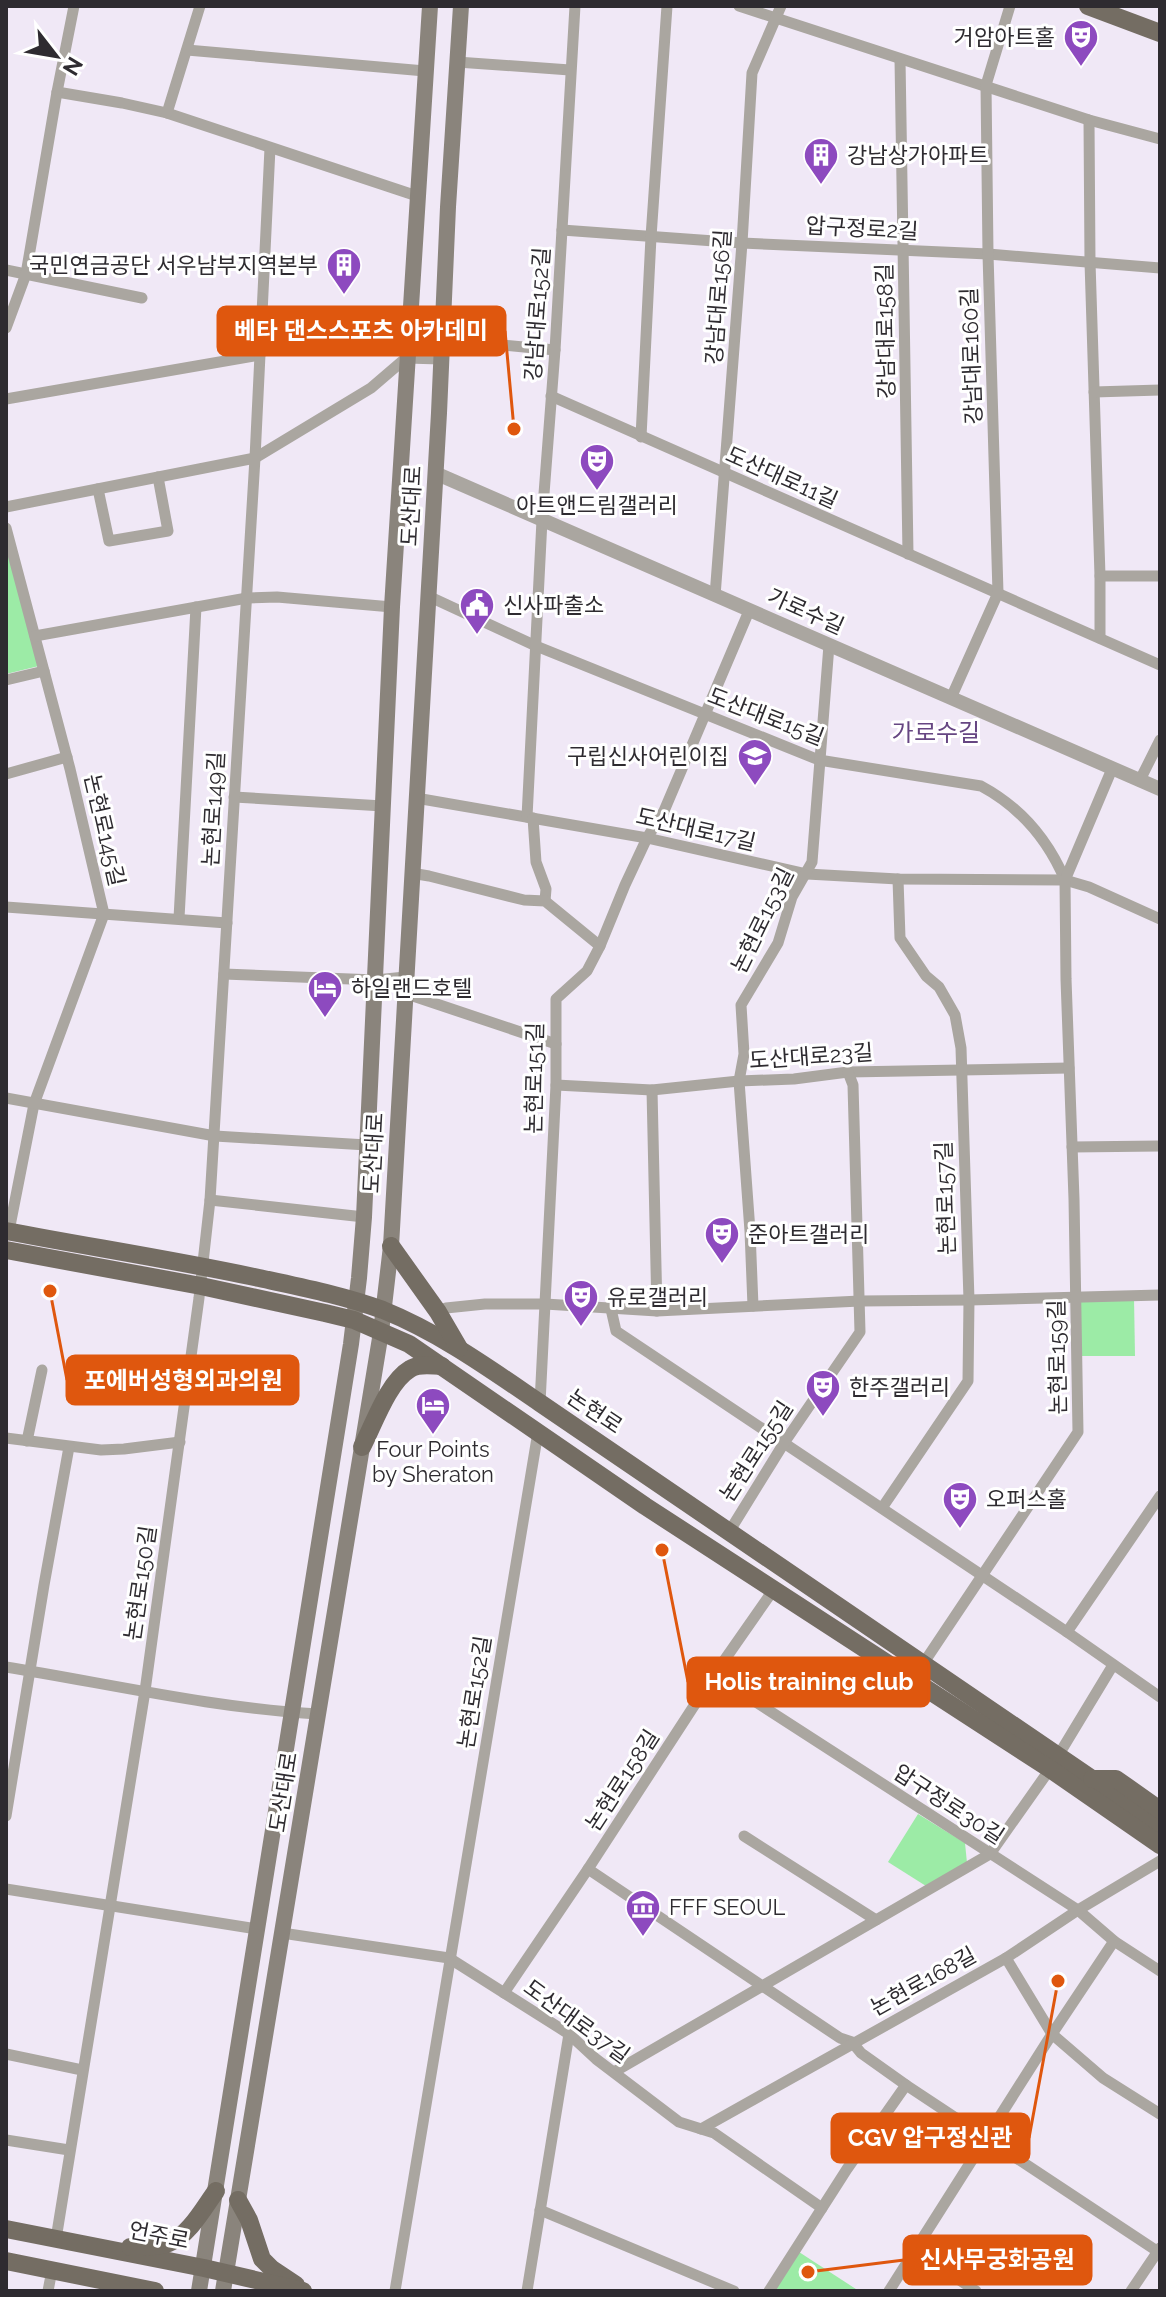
<svg xmlns="http://www.w3.org/2000/svg" width="1166" height="2297" font-family="Raleway,'Noto Sans KR',sans-serif">
	<rect width="100%" height="100%" fill="#f0e8f6"/>
	<!-- green -->
	<g fill="#9ceba6">
		<path d="M6 540 39 666 6 674Z"/>
		<path d="M1080 1297H1134L1135 1356H1081Z"/>
		<path d="M918 1814 965 1843 967 1863 926 1886 888 1862Z"/>
		<path d="M799 2252 859 2291H774Z"/>
	</g>
	<g fill="none" stroke-linecap="round" stroke-linejoin="round">
		<!-- minor -->
		<g stroke="#aaa6a0" stroke-width="11">
			<path d="M739 6 1089 120 1160 139"/>
			<path d="M187 50 425 71"/>
			<path d="M900 59 908 554"/>
			<path d="M457 62 570 70"/>
			<path d="M57 92 122 103 167 113 417 196"/>
			<path d="M167 113 200 6"/>
			<path d="M1089 120 1090 262 1100 576V638"/>
			<path d="M562 230 742 243 988 254 1160 268"/>
			<path d="M6 270 142 298"/>
			<path d="M6 328 26 274 57 92 74 6"/>
			<path d="M408 336 555 350"/>
			<path d="M1094 392 1160 390"/>
			<path d="M551 396 1160 665"/>
			<path d="M6 399 260 355"/>
			<path d="M641 437 651 237 667 6"/>
			<path d="M98 489 109 541 168 531 158 477"/>
			<path d="M6 507 255 458 371 388 406 358 441 359"/>
			<path d="M6 528 70 769 104 914 34 1104 9 1231"/>
			<path d="M1100 576H1160"/>
			<path d="M428 596 536 646 819 760 981 786C1020 807 1048 840 1065 880"/>
			<path d="M715 596 742 243 752 73 781 6"/>
			<path d="M35 636 247 598 277 597 392 607"/>
			<path d="M6 680 44 671"/>
			<path d="M951 698 998 593 988 254 986 85 1010 6"/>
			<path d="M6 774 67 757"/>
			<path d="M1140 780 1160 740"/>
			<path d="M234 797 383 806"/>
			<path d="M416 798 647 838 807 874 898 879 1065 880 1089 887 1160 919"/>
			<path d="M527 817 542 520 555 350 575 6"/>
			<path d="M533 818 536 862 546 889 545 901"/>
			<path d="M411 873 429 876 524 900 545 901 600 946"/>
			<path d="M6 907 227 923"/>
			<path d="M179 918 196 607"/>
			<path d="M224 974 376 980 405 977"/>
			<path d="M404 993 556 1044"/>
			<path d="M556 1085 652 1090 739 1081 794 1079 848 1072 1069 1068"/>
			<path d="M652 1090 657 1311"/>
			<path d="M6 1098 215 1136 367 1145"/>
			<path d="M1072 1147 1160 1146"/>
			<path d="M210 1200 364 1217"/>
			<path d="M753 1306 750 1231 739 1081 744 1054 741 1005 778 943 792 897 812 862 829 645"/>
			<path d="M611 1309 616 1331 1067 1632 1160 1697"/>
			<path d="M438 1312 446 1308 485 1304H545L657 1311 860 1301 969 1300 1160 1295"/>
			<path d="M540 1403 556 1085V999L587 971 600 946 625 885 647 838 664 811 749 611"/>
			<path d="M6 1438 101 1450 124 1449 180 1442"/>
			<path d="M27 1441 42 1370"/>
			<path d="M882 1508 968 1381 969 1300 961 1048 955 1015 939 987 926 976 900 938 898 879"/>
			<path d="M729 1532 784 1443 860 1332 853 1085 848 1072"/>
			<path d="M1067 1632 1160 1496"/>
			<path d="M923 1664 1078 1432 1074 1199 1066 979 1065 880 1112 769"/>
			<path d="M6 1667C110 1684 213 1708 318 1714"/>
			<path d="M714 1675 1078 1910 1114 1941 1160 1971"/>
			<path d="M1058 1756 1113 1665"/>
			<path d="M6 1816 44 1585 69 1447"/>
			<path d="M744 1836 876 1920"/>
			<path d="M588 1869 840 2038 852 2042 861 2053 906 2085 1160 2253"/>
			<path d="M6 1889 257 1929"/>
			<path d="M282 1933 449 1958 569 2034 596 2059 679 2122 714 2133 822 2208"/>
			<path d="M1006 1958 1052 2034 1103 2078 1160 2114"/>
			<path d="M504 1993 588 1869 714 1675 774 1589"/>
			<path d="M6 2054 82 2070"/>
			<path d="M614 2072 990 1854 1050 1769"/>
			<path d="M701 2129 1006 1958 1078 1910 1160 1861"/>
			<path d="M6 2140 69 2150"/>
			<path d="M540 2210 734 2291"/>
			<path d="M56 2239 145 1691 199 1298 210 1200 255 458 270 148"/>
			<path d="M916 2251 976 2291"/>
			<path d="M48 2291 52 2270"/>
			<path d="M395 2291 538 1432"/>
			<path d="M527 2291 569 2034"/>
			<path d="M769 2291 847 2169 906 2085"/>
			<path d="M889 2291 1052 2034 1114 1941"/>
			<path d="M1131 2291 1160 2248"/>
		</g>
		<!-- tertiary -->
		<path stroke="#aaa6a0" stroke-width="14" d="M435 473 1160 789"/>
		<!-- secondary -->
		<g stroke="#8a847c" stroke-width="16">
			<path d="M199 2291 351 1344 359 1278 364 1217 392 607 430 6"/>
			<path d="M223 2291 381 1332 391 1246 439 413 448 207 461 6"/>
		</g>
		<!-- primary -->
		<g stroke="#746d63" stroke-width="18">
			<path d="M1088 6 1160 33"/>
			<path d="M6 1231C90 1247 175 1260 259 1278 300 1287 342 1295 383 1310 440 1333 490 1369 540 1403L1092 1779 1160 1827"/>
			<path d="M391 1246 438 1312 459 1348"/>
			<path d="M6 1250 201 1286 325 1313 354 1320 409 1344 645 1506 1050 1769 1160 1845"/>
			<path d="M362 1447C374 1424 388 1382 410 1369 419 1363 432 1366 442 1366"/>
			<path d="M1092 1779H1116L1160 1810"/>
			<path d="M238 2200 249 2220 262 2259 272 2269 296 2285"/>
			<path d="M6 2229 204 2268 303 2291"/>
			<path d="M130 2247C143 2247 157 2247 169 2243 189 2235 203 2209 216 2191"/>
			<path d="M6 2261 155 2291"/>
		</g>
	</g>
	<!-- icons -->
	<defs>
		<g id="theatre-pin" transform="scale(1.8)"><path d="M0 17L-7.5 6A9.5 9.5 0 1 1 7.5 6Z" fill="#8d4abf" stroke="#fff"/><path d="M-5-5.5Q0-4 5-5.5V0Q5 5 0 6Q-5 5-5 0ZM-3.3-2.5H-1v1.5H-3.3ZM1-2.5H3.3v1.5H1ZM-2.8 1Q0 5.5 2.8 1Z" fill="#fff"/></g>
		<g id="building-pin" transform="scale(1.8)"><path d="M0 17L-7.5 6A9.5 9.5 0 1 1 7.5 6Z" fill="#8d4abf" stroke="#fff"/><path d="M-4-6H4V6H1V3H-1V6H-4ZM-2.5-4.3h1.7v1.8h-1.7ZM.8-4.3h1.7v1.8H.8ZM-2.5-1h1.7V.8h-1.7ZM.8-1h1.7V.8H.8Z" fill="#fff"/></g>
		<g id="civic-pin" transform="scale(1.8)"><path d="M0 17L-7.5 6A9.5 9.5 0 1 1 7.5 6Z" fill="#8d4abf" stroke="#fff"/><path d="M-.6-6.5H3V-4.5H.6V-3L4-1V1h2V6H-6V1h2V-1L-.6-3ZM-1.2 2.5V6h2.4V2.5Z" fill="#fff"/></g>
		<g id="school-pin" transform="scale(1.8)"><path d="M0 17L-7.5 6A9.5 9.5 0 1 1 7.5 6Z" fill="#8d4abf" stroke="#fff"/><path d="M0-5L7-2L0 1L-7-2ZM-4 1L0 2.5L4 1V4Q0 6-4 4Z" fill="#fff"/></g>
		<g id="hotel-pin" transform="scale(1.8)"><path d="M0 17L-7.5 6A9.5 9.5 0 1 1 7.5 6Z" fill="#8d4abf" stroke="#fff"/><path d="M-6-4.5h1.5V1H6V5H4.5V3h-9V5H-6ZM-4 0a1.8 1.8 0 1 1 3.6 0ZM.5 0V-2.5h3Q6-2.5 6 0Z" fill="#fff"/></g>
		<g id="museum-pin" transform="scale(1.8)"><path d="M0 17L-7.5 6A9.5 9.5 0 1 1 7.5 6Z" fill="#8d4abf" stroke="#fff"/><path d="M0-6L6-3V-2H-6V-3ZM-5-1h2V3h-2ZM-1-1h2V3h-2ZM3-1h2V3H3ZM-6 4H6V6H-6Z" fill="#fff"/></g>
	</defs>
	<g fill-rule="evenodd">
		<use href="#theatre-pin" x="1081" y="37"/>
		<use href="#building-pin" x="821" y="155"/>
		<use href="#building-pin" x="344" y="265"/>
		<use href="#theatre-pin" x="597" y="461"/>
		<use href="#civic-pin" x="477" y="605"/>
		<use href="#school-pin" x="755" y="756"/>
		<use href="#hotel-pin" x="325" y="988"/>
		<use href="#theatre-pin" x="722" y="1234"/>
		<use href="#theatre-pin" x="581" y="1297"/>
		<use href="#theatre-pin" x="823" y="1387"/>
		<use href="#hotel-pin" x="433" y="1405"/>
		<use href="#theatre-pin" x="960" y="1499"/>
		<use href="#museum-pin" x="643" y="1907"/>
	</g>
	<g text-anchor="middle" dominant-baseline="central" stroke-width="6" stroke-linejoin="round" paint-order="stroke">
		<!-- poi labels -->
		<g font-size="22" fill="#2e2b30" stroke="#fff" text-anchor="start">
			<text x="1055" y="37" text-anchor="end">거암아트홀</text>
			<text x="847" y="155">강남상가아파트</text>
			<text x="318" y="265" text-anchor="end">국민연금공단 서우남부지역본부</text>
			<text x="597" y="505" text-anchor="middle">아트앤드림갤러리</text>
			<text x="503" y="605">신사파출소</text>
			<text x="729" y="756" text-anchor="end">구립신사어린이집</text>
			<text x="351" y="988">하일랜드호텔</text>
			<text x="748" y="1234">준아트갤러리</text>
			<text x="607" y="1297">유로갤러리</text>
			<text x="849" y="1387">한주갤러리</text>
			<text x="433" y="1449" text-anchor="middle">Four Points<tspan x="433" dy="25">by Sheraton</tspan></text>
			<text x="986" y="1499">오퍼스홀</text>
			<text x="669" y="1907">FFF SEOUL</text>
		</g>
		<!-- street labels -->
		<g font-size="22" fill="#2e2b30" stroke="#fff">
			<text transform="translate(862 228) rotate(3)">압구정로2길</text>
			<text transform="translate(718 297) rotate(-86)">강남대로156길</text>
			<text transform="translate(537 314) rotate(-86)">강남대로152길</text>
			<text transform="translate(885 331) rotate(-91)">강남대로158길</text>
			<text transform="translate(971 356) rotate(-92)">강남대로160길</text>
			<text transform="translate(782 477) rotate(24)">도산대로11길</text>
			<text transform="translate(411 506) rotate(-87)">도산대로</text>
			<text transform="translate(806 611) rotate(24)">가로수길</text>
			<text transform="translate(766 716) rotate(21)">도산대로15길</text>
			<text transform="translate(213 809) rotate(-87)">논현로149길</text>
			<text transform="translate(696 829) rotate(13)">도산대로17길</text>
			<text transform="translate(105 830) rotate(77)">논현로145길</text>
			<text transform="translate(762 920) rotate(-64)">논현로153길</text>
			<text transform="translate(811 1056) rotate(-4)">도산대로23길</text>
			<text transform="translate(534 1078) rotate(-89)">논현로151길</text>
			<text transform="translate(373 1153) rotate(-87)">도산대로</text>
			<text transform="translate(945 1198) rotate(-92)">논현로157길</text>
			<text transform="translate(1057 1357) rotate(-91)">논현로159길</text>
			<text transform="translate(595 1411) rotate(34)">논현로</text>
			<text transform="translate(756 1451) rotate(-57)">논현로155길</text>
			<text transform="translate(140 1583) rotate(-82)">논현로150길</text>
			<text transform="translate(474 1692) rotate(-81)">논현로152길</text>
			<text transform="translate(622 1780) rotate(-57)">논현로158길</text>
			<text transform="translate(283 1792) rotate(-81)">도산대로</text>
			<text transform="translate(949 1804) rotate(33)">압구정로30길</text>
			<text transform="translate(923 1981) rotate(-29)">논현로168길</text>
			<text transform="translate(577 2021) rotate(36)">도산대로37길</text>
			<text transform="translate(159 2235) rotate(11)">언주로</text>
		</g>
		<!-- neighbourhood labels -->
		<g font-size="24" fill="#664682" stroke="#fff">
			<text x="936" y="732">가로수길</text>
		</g>
	</g>
	<!-- callouts -->
	<path fill="none" stroke="#df570e" stroke-width="3" d="M514 429L505 331M50 1291L67 1380M662 1550L688 1682M1058 1981L1029 2138M808 2272L904 2260"/>
	<g fill="#df570e" stroke="#fff" stroke-width="3">
		<circle cx="514" cy="429" r="8"/>
		<circle cx="50" cy="1291" r="8"/>
		<circle cx="662" cy="1550" r="8"/>
		<circle cx="1058" cy="1981" r="8"/>
		<circle cx="808" cy="2272" r="8"/>
	</g>
	<g fill="#df570e" stroke="#df570e" stroke-width="3">
		<rect x="218" y="307" width="287" height="48" rx="8"/>
		<rect x="67" y="1356" width="231" height="48" rx="8"/>
		<rect x="688" y="1658" width="241" height="48" rx="8"/>
		<rect x="832" y="2114" width="197" height="48" rx="8"/>
		<rect x="904" y="2236" width="187" height="48" rx="8"/>
	</g>
	<g font-size="24" text-anchor="middle" font-weight="bold" fill="#fff">
		<text x="361" y="339">베타 댄스스포츠 아카데미</text>
		<text x="183" y="1389">포에버성형외과의원</text>
		<text x="809" y="1690">Holis training club</text>
		<text x="930" y="2146">CGV 압구정신관</text>
		<text x="997" y="2268">신사무궁화공원</text>
	</g>
	<!-- border -->
	<rect width="1166" height="2297" fill="none" stroke="#2e2b30" stroke-width="16"/>
	<!-- north arrow -->
	<g transform="translate(56 56) rotate(121)" stroke="#ffffff" stroke-width="6" paint-order="stroke">
	<path d="M0-6L14 30L0 20L-14 30Z" fill="#2e2b30"/>
	<text y="-12" font-size="22" font-weight="bold" text-anchor="middle" fill="#2e2b30">N</text>
	</g>
</svg>
